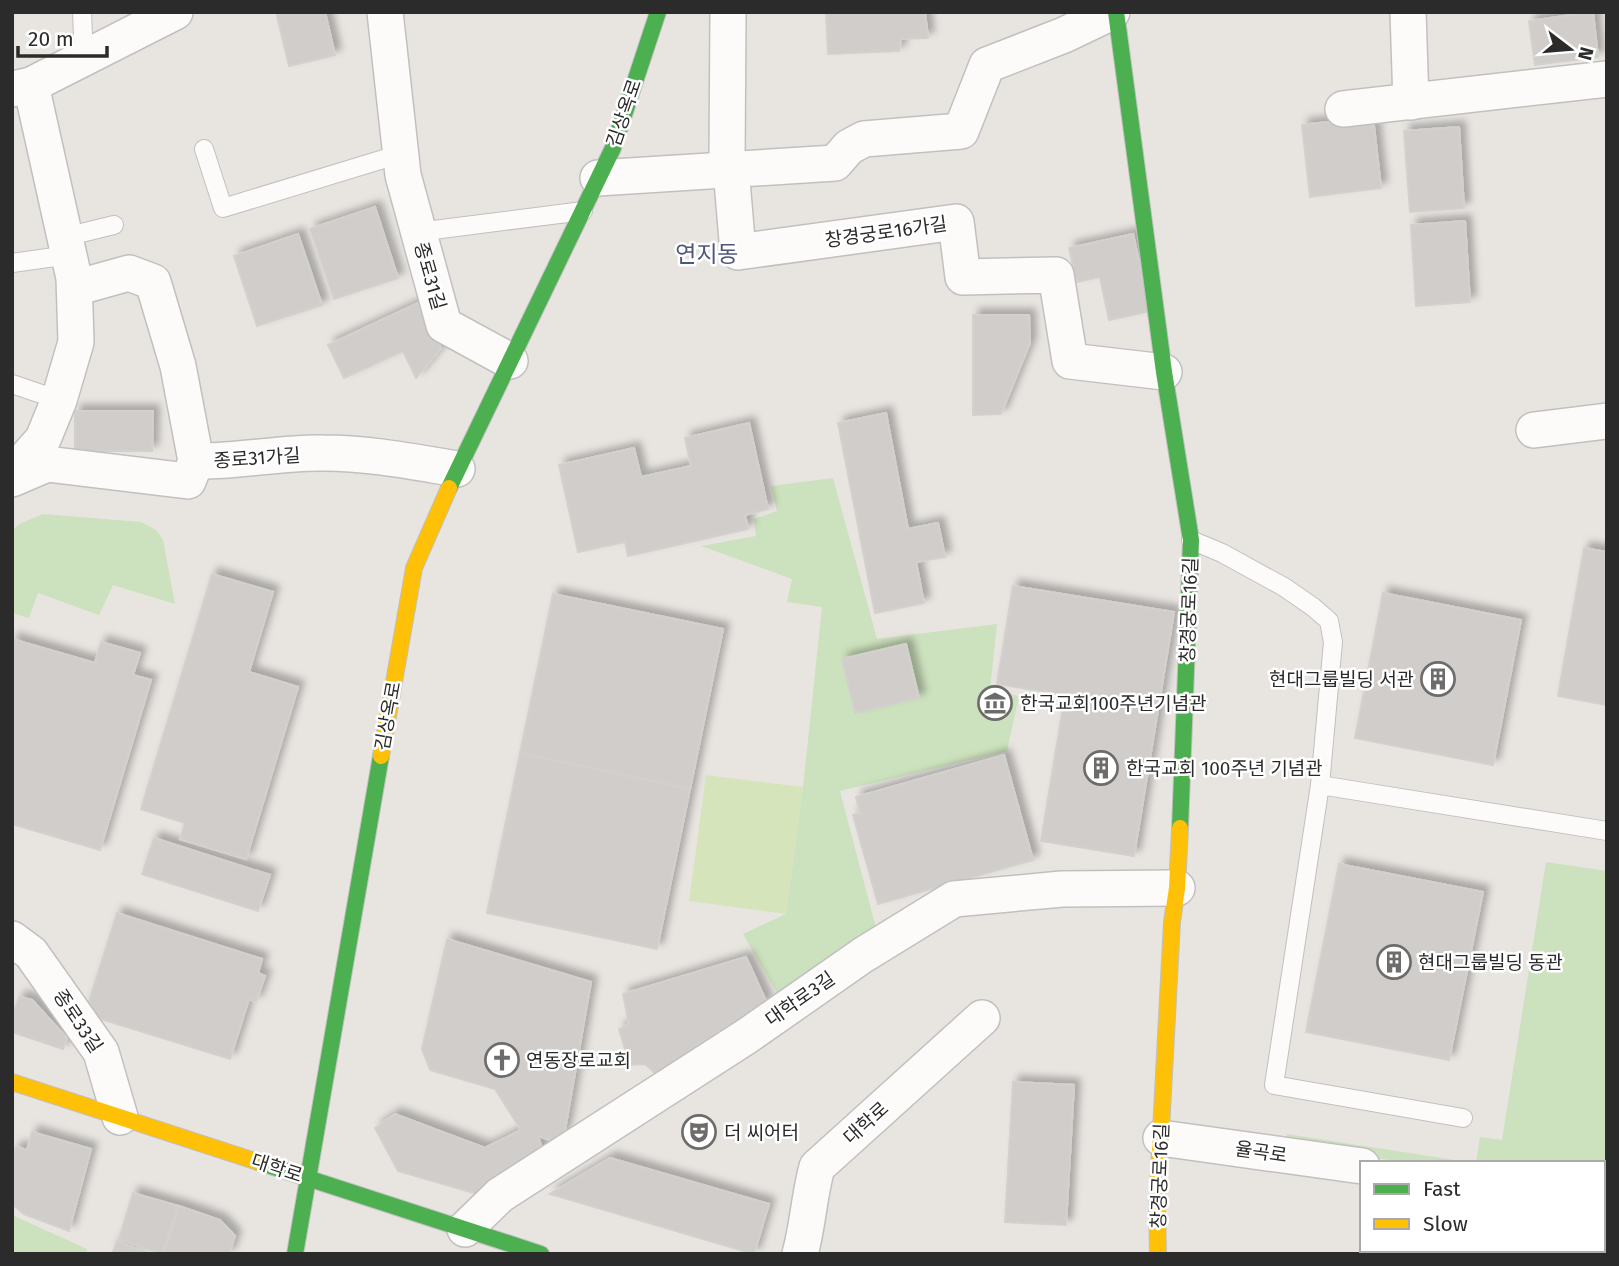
<svg xmlns="http://www.w3.org/2000/svg" width="1619" height="1266" font-family="'Fira Sans','Noto Sans KR',sans-serif">
	<defs>
		<filter id="shadow"><feDropShadow dx="6" dy="-6" stdDeviation="3.5" flood-color="#0004"/></filter>
	</defs>
	<rect width="100%" height="100%" fill="#e8e5e1"/>
	<!-- green -->
	<g fill="#cce1bd" fill-rule="evenodd">
		<path d="M833 478 877 639 997 624 990 690 1019 696 1007 751 840 791 876 928 777 993 743 934 786 914 803 787 822 607 787 602 792 579 701 546 756 536 754 519 777 511 771 486ZM843 659 919 698 855 713Z"/>
		<path d="M43 514 141 522 156 530 163 540 175 604 113 585 99 615 38 593 29 618 12 613V531L19 524Z"/>
		<path d="M1546 862 1607 871V1193L1603 1192V1163H1476L1480 1137 1502 1140Z"/>
		<path d="M1287 1134 1474 1163H1408L1286 1144Z"/>
		<path d="M12 1215 87 1249 86 1254H12Z"/>
	</g>
	<!-- pitch -->
	<path fill="#d6e4bb" d="M706 775 803 787 786 914 689 901Z"/>
	<!-- building -->
	<g fill="#d0cdca" stroke="#d3d1cd" stroke-width="2" filter="url(#shadow)">
		<path d="M276 12H325L335 55 289 66Z"/>
		<path d="M826 12H925L928 38 901 39 899 51 828 54Z"/>
		<path d="M1593 12 1598 57 1535 65 1529 21Z"/>
		<path d="M1373 117 1381 188 1310 197 1302 125Z"/>
		<path d="M1459 127 1464 208 1410 212 1404 131Z"/>
		<path d="M375 207 398 278 334 299 310 229Z"/>
		<path d="M1465 221 1470 302 1416 306 1411 225Z"/>
		<path d="M298 234 322 305 257 326 234 256Z"/>
		<path d="M1133 234 1150 311 1109 320 1100 277 1077 282 1069 248Z"/>
		<path d="M420 302 441 348 416 378 403 351 344 378 328 345Z"/>
		<path d="M973 315H1029L1030 343 1001 414 973 415Z"/>
		<path d="M75 411H153L152 451H75Z"/>
		<path d="M886 413 908 529 938 523 945 557 916 562 924 603 875 613 838 423Z"/>
		<path d="M749 423 768 509 745 515 748 529 628 556 625 542 578 552 559 465 634 448 641 477 691 466 685 438Z"/>
		<path d="M1584 548 1607 552V705L1558 696Z"/>
		<path d="M212 574 273 592 249 672 298 687 246 859 180 839 185 823 141 809Z"/>
		<path d="M1013 586 1174 612 1134 856 1041 841 1065 695 997 684Z"/>
		<path d="M1383 593 1521 620 1493 765 1355 738Z"/>
		<path d="M553 594 723 629 690 789 520 753Z"/>
		<path d="M12 639 95 663 101 642 140 653 133 675 151 680 100 850 12 824Z"/>
		<path d="M906 644 919 698 855 713 842 659Z"/>
		<path d="M520 753 690 789 657 949 487 913Z"/>
		<path d="M1004 755 1033 860 878 904 853 815 860 813 856 797Z"/>
		<path d="M154 838 270 875 258 911 142 874Z"/>
		<path d="M1339 864 1483 892 1449 1060 1306 1032Z"/>
		<path d="M117 913 262 959 258 973 265 976 256 1002 249 999 230 1059 85 1014Z"/>
		<path d="M447 939 591 982 565 1130 558 1142 538 1136 544 1154 484 1196 398 1171 375 1128 395 1114 485 1148 521 1130 495 1089 430 1070 422 1049Z"/>
		<path d="M746 957 767 1003 697 1045 700 1054 656 1074 645 1064 630 1065 619 1029 629 1024 623 994Z"/>
		<path d="M20 997 32 1000 67 1038 63 1049 12 1032V1015Z"/>
		<path d="M1013 1082 1074 1085 1066 1225 1005 1222Z"/>
		<path d="M32 1132 91 1149 69 1231 24 1214 12 1204V1159L16 1147 27 1150Z"/>
		<path d="M610 1158 769 1204 754 1254 550 1194Z"/>
		<path d="M133 1193 178 1206 162 1254 119 1239Z"/>
		<path d="M179 1206 220 1220 235 1236 229 1254H164Z"/>
		<path d="M117 1241 150 1254H112Z"/>
		<path d="M1533 1250H1589L1607 1254H1533Z"/>
	</g>
	<g fill="none" stroke-linecap="round" stroke-linejoin="round">
		<!-- lane casing -->
		<g stroke="#c1c0c0" stroke-width="20">
			<g id="lane">
				<path d="M82 12 84 59"/>
				<path d="M204 149 223 208 400 154"/>
				<path d="M418 232 583 211"/>
				<path d="M65 237 114 225"/>
				<path d="M12 263 69 255"/>
				<path d="M12 384 59 400"/>
				<path d="M1191 540 1222 553 1284 587 1313 607 1329 621 1333 642 1320 785 1274 1085 1463 1118"/>
				<path d="M1320 785 1607 831"/>
			</g>
		</g>
		<!-- street casing -->
		<g stroke="#c1c0c0" stroke-width="38">
			<g id="street">
				<path d="M385 12 403 175 444 325 510 361"/>
				<path d="M728 12 727 159 731 169 738 252 956 222 963 277 1056 275 1070 361 1164 372"/>
				<path d="M1408 12 1411 102"/>
				<path d="M12 89 31 85 175 12"/>
				<path d="M1343 109 1607 79"/>
				<path d="M598 178 835 163 849 147 864 139 961 131 987 65 1064 35 1112 12"/>
				<path d="M75 288 129 273 153 282 178 366 196 461C239 462 282 452 324 453 369 453 414 462 457 469"/>
				<path d="M1534 430 1607 421"/>
				<path d="M12 474 43 439 59 400 76 342 74 278 31 85"/>
				<path d="M12 479 47 464 188 481 196 461"/>
				<path d="M12 939 31 953 101 1052 120 1117"/>
				<path d="M1161 1138 1362 1166"/>
				<path d="M1603 1199 1607 1200"/>
				<path d="M465 1229 500 1195 747 1036 863 955 954 899 1062 889 1177 888"/>
				<path d="M800 1254C808 1225 809 1196 817 1167L982 1018"/>
			</g>
		</g>
		<!-- fast casing -->
		<g stroke="#c1c0c0" stroke-width="18">
			<g id="fast">
				<path d="M1116 12 1164 372 1191 540 1180 828"/>
				<path d="M449 488 613 148 658 12"/>
				<path d="M258 1162 541 1254"/>
				<path d="M295 1254 381 756"/>
			</g>
		</g>
		<!-- slow casing -->
		<g stroke="#c1c0c0" stroke-width="18">
			<g id="slow">
				<path d="M381 756 414 568 449 488"/>
				<path d="M12 1082 258 1162"/>
				<path d="M1158 1254 1157 1206 1172 922 1177 888 1180 828"/>
			</g>
		</g>
		<!-- lane -->
		<use href="#lane" stroke="#fcfbfa" stroke-width="18"/>
		<!-- street -->
		<use href="#street" stroke="#fcfbfa" stroke-width="35"/>
		<!-- fast -->
		<use href="#fast" stroke="#4caf50" stroke-width="16"/>
		<!-- slow -->
		<use href="#slow" stroke="#ffc107" stroke-width="16"/>
	</g>
	<!-- icons -->
	<defs>
		<g id="building-ring" transform="scale(1.75)"><circle r="9.5" fill="#fff" stroke="#6d6c6b" stroke-width="1.5"/><path d="M-4-6H4V6H1V3H-1V6H-4ZM-2.5-4.3h1.7v1.8h-1.7ZM.8-4.3h1.7v1.8H.8ZM-2.5-1h1.7V.8h-1.7ZM.8-1h1.7V.8H.8Z" fill="#6d6c6b"/></g>
		<g id="museum-ring" transform="scale(1.75)"><circle r="9.5" fill="#fff" stroke="#6d6c6b" stroke-width="1.5"/><path d="M0-6L6-3V-2H-6V-3ZM-5-1h2V3h-2ZM-1-1h2V3h-2ZM3-1h2V3H3ZM-6 4H6V6H-6Z" fill="#6d6c6b"/></g>
		<g id="church-ring" transform="scale(1.75)"><circle r="9.5" fill="#fff" stroke="#6d6c6b" stroke-width="1.5"/><path d="M-1.2-6h2.4v3.5h3.3v2.4h-3.3V6h-2.4V-.1h-3.3v-2.4h3.3Z" fill="#6d6c6b"/></g>
		<g id="theatre-ring" transform="scale(1.75)"><circle r="9.5" fill="#fff" stroke="#6d6c6b" stroke-width="1.5"/><path d="M-5-5.5Q0-4 5-5.5V0Q5 5 0 6Q-5 5-5 0ZM-3.3-2.5H-1v1.5H-3.3ZM1-2.5H3.3v1.5H1ZM-2.8 1Q0 5.5 2.8 1Z" fill="#6d6c6b"/></g>
	</defs>
	<g fill-rule="evenodd">
		<use href="#building-ring" x="1438" y="679"/>
		<use href="#museum-ring" x="995" y="703"/>
		<use href="#building-ring" x="1101" y="768"/>
		<use href="#building-ring" x="1394" y="962"/>
		<use href="#church-ring" x="502" y="1060"/>
		<use href="#theatre-ring" x="699" y="1132"/>
	</g>
	<g text-anchor="middle" dominant-baseline="central" stroke-width="5" stroke-linejoin="round" paint-order="stroke">
		<!-- street labels -->
		<g font-size="19" fill="#2b2b2b" stroke="#fff">
			<text transform="translate(624 113) rotate(-71)">김상옥로</text>
			<text transform="translate(886 232) rotate(-8)">창경궁로16가길</text>
			<text transform="translate(430 276) rotate(74)">종로31길</text>
			<text transform="translate(257 458) rotate(-4)">종로31가길</text>
			<text transform="translate(1189 610) rotate(-88)">창경궁로16길</text>
			<text transform="translate(388 716) rotate(-80)">김상옥로</text>
			<text transform="translate(800 999) rotate(-35)">대학로3길</text>
			<text transform="translate(78 1021) rotate(56)">종로33길</text>
			<text transform="translate(866 1123) rotate(-42)">대학로</text>
			<text transform="translate(1261 1152) rotate(8)">율곡로</text>
			<text transform="translate(277 1168) rotate(18)">대학로</text>
			<text transform="translate(1160 1176) rotate(-88)">창경궁로16길</text>
		</g>
		<!-- poi labels -->
		<g font-size="19" fill="#2b2b2b" stroke="#fff" text-anchor="start">
			<text x="1414" y="679" text-anchor="end">현대그룹빌딩 서관</text>
			<text x="1020" y="703">한국교회100주년기념관</text>
			<text x="1126" y="768">한국교회 100주년 기념관</text>
			<text x="1418" y="962">현대그룹빌딩 동관</text>
			<text x="526" y="1060">연동장로교회</text>
			<text x="724" y="1132">더 씨어터</text>
		</g>
		<!-- quarter labels -->
		<g font-size="23" fill="#4f5778" stroke="#fff">
			<text x="707" y="254">연지동</text>
		</g>
	</g>
	<!-- border -->
	<rect width="1619" height="1266" fill="none" stroke="#2b2b2b" stroke-width="28"/>
	<!-- legend -->
	<rect x="1360" y="1161" width="245" height="91" fill="#ffffff" stroke="#aaaaaa" stroke-width="2"/>
	<rect x="1374" y="1184" width="35" height="10" fill="#4caf50" stroke="#aaaaaa" stroke-width="2"/>
	<text x="1423" y="1196" font-size="21" fill="#2b2b2b">Fast</text>
	<rect x="1374" y="1219" width="35" height="10" fill="#ffc107" stroke="#aaaaaa" stroke-width="2"/>
	<text x="1423" y="1231" font-size="21" fill="#2b2b2b">Slow</text>
	<!-- north arrow -->
	<g transform="translate(1570 49) rotate(106)" stroke="#ffffff" stroke-width="5" paint-order="stroke">
	<path d="M0-5L12 26L0 18L-12 26Z" fill="#2b2b2b"/>
	<text y="-10" font-size="19" font-weight="bold" text-anchor="middle" fill="#2b2b2b">N</text>
	</g>
	<!-- scale -->
	<path d="M18 46v10h89v-10" fill="none" stroke="#2b2b2b" stroke-width="3.5"/>
	<text x="28" y="46" font-size="21" fill="#2b2b2b" stroke="#ffffff" stroke-width="5" paint-order="stroke">20 m</text>
</svg>
